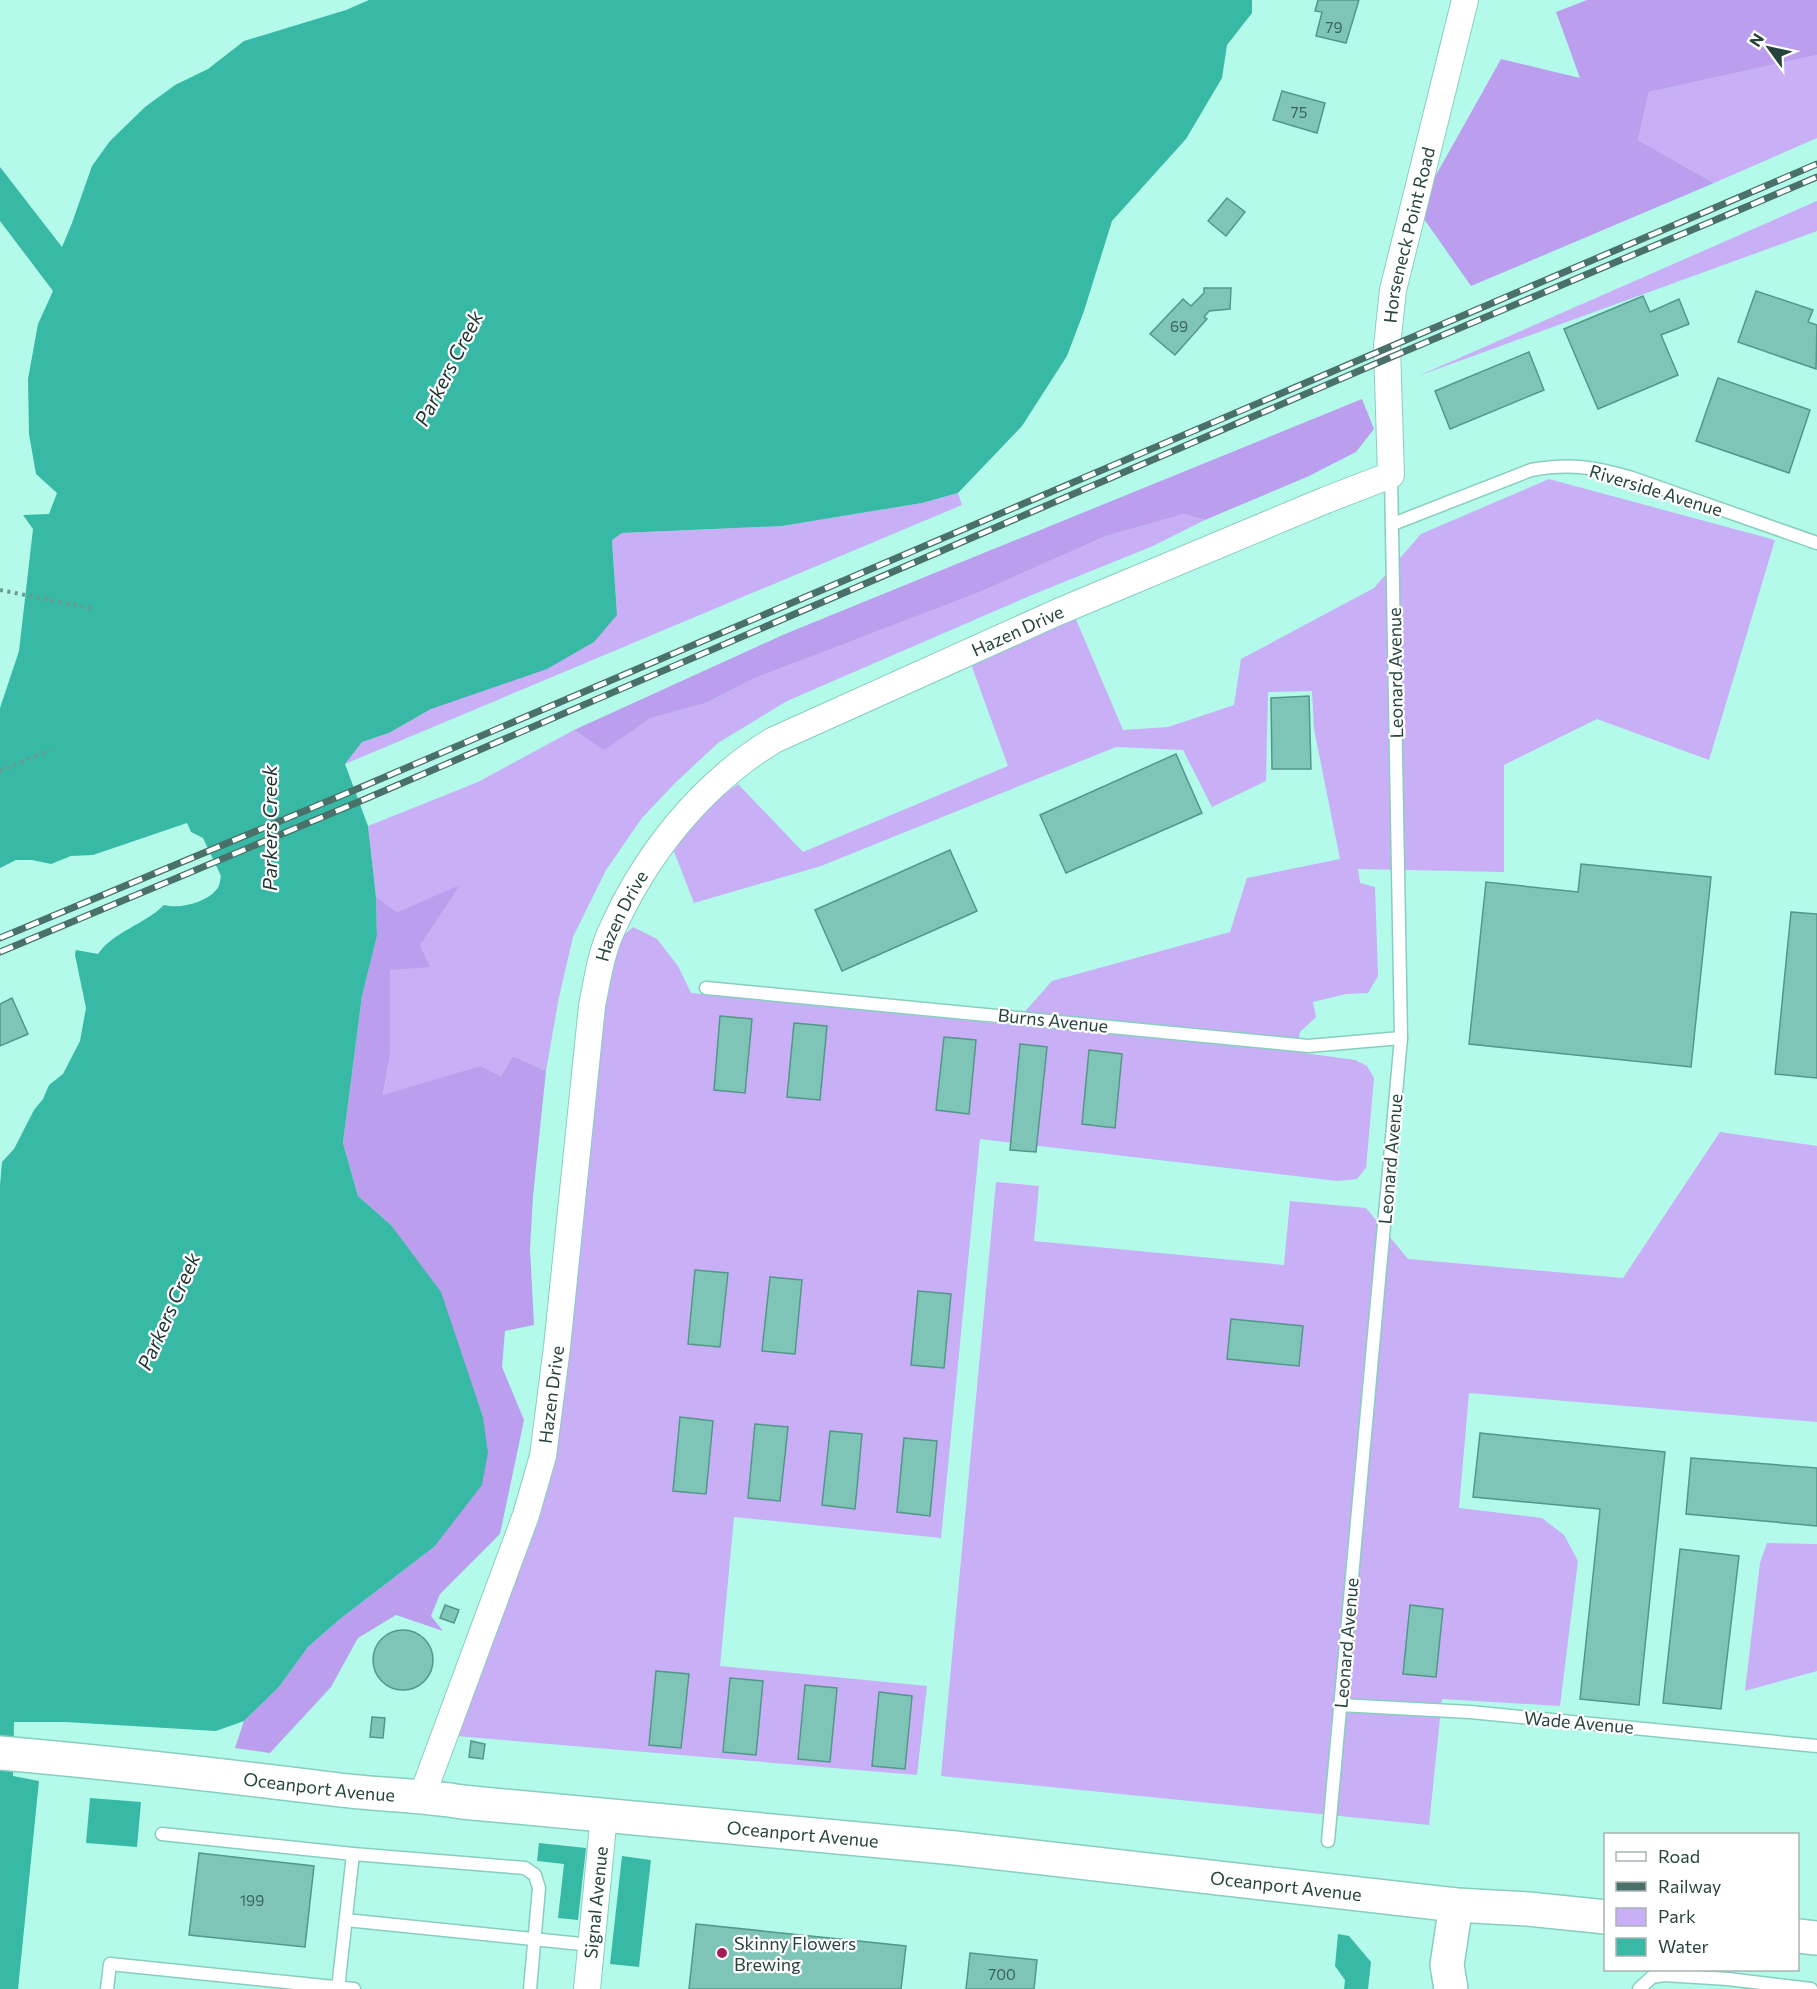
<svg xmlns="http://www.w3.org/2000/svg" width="1817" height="1989" font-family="Commissioner,sans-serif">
	<rect width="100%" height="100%" fill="#b3faeb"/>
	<!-- green -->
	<g fill="#c8aff6">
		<path d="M1817 55V138L1714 183 1638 140 1649 92Z"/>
		<path d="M1817 201V231L1418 376Z"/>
		<path d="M1549 479 1775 540 1709 760 1597 719 1504 765V872L1358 869 1360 883 1375 887 1378 976 1368 993 1346 994 1313 1002 1316 1017 1300 1032 1297 1052 1355 1060 1367 1066 1374 1078 1366 1168 1357 1179 1337 1181 980 1139 941 1538 734 1517 720 1666 927 1686 917 1775 456 1736 537 1518 566 1388 569 1338 604 994 616 942 633 927 657 939 678 966 691 993 1013 1025 1052 981 1230 932 1247 878 1340 859 1314 729 1312 691 1268 692 1266 781 1212 807 1183 750 1116 747 821 866 694 903 673 849 700 812 738 784 803 852 1008 766 971 664 1075 617 1123 730 1168 727 1234 705 1241 659 1374 588 1421 534Z"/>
		<path d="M958 493 962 505 345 764 362 742 389 733 431 709 617 615 612 540 622 533 782 526 922 503Z"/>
		<path d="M1184 514 1205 520 1153 546 1027 597 787 701 718 743 675 783 642 818 606 870 573 937 559 997 546 1071 513 1056 501 1076 480 1066 383 1096 390 1055V970L420 946 459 886 397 912 376 897 368 826 478 782 574 730 604 749 651 718 706 703 753 679 980 592 1106 536Z"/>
		<path d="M1720 1132 1817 1146V1422L1469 1393 1459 1508 1542 1518 1564 1535 1578 1561 1560 1706 1442 1699 1429 1825 941 1776 996 1182 1039 1186 1034 1241 1284 1265 1290 1201 1366 1208 1408 1259 1623 1278Z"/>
		<path d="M1767 1543 1817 1544V1671L1745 1691 1760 1563Z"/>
	</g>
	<!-- forest -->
	<g fill="#bb9fee">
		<path d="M1587 0H1817V55L1649 92 1638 140 1714 183 1471 286 1417 209 1501 59 1580 78 1556 12Z"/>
		<path d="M1362 399 1374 429 1356 452 1309 476 1205 520 1184 514 1106 536 980 592 753 679 706 703 651 718 604 750 574 730 785 634Z"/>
		<path d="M460 885 420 946 430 967 390 970V1055L383 1095 480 1066 501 1076 513 1056 546 1071 533 1196 530 1249 534 1325 505 1331 502 1367 524 1420 500 1534 440 1594 431 1616 443 1631 396 1615 358 1638 331 1687 270 1753 235 1748 244 1721 279 1687 308 1647 340 1619 434 1547 483 1417 463 1361 403 1243 391 1225 358 1196 343 1143 362 996 377 936 376 897 397 912Z"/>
	</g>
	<!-- water -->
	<g fill="#38b9a5">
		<path d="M369 0H1252V13L1227 45 1222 78 1186 139 1112 221 1084 311 1067 356 1022 426 958 493 922 503 782 526 622 533 612 540 617 615 594 642 547 669 431 709 389 733 362 742 345 764 368 826 376 897 377 936 362 996 343 1143 358 1196 391 1225 441 1292 483 1417 488 1453 482 1485 434 1547 340 1619 308 1647 279 1687 244 1721 216 1731 65 1722H14L13 1776 39 1781 18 1989H0V1185L2 1162 14 1149 34 1110 43 1099 49 1085 63 1074 80 1041 86 1008 75 955 76 950 98 954C114 931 144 925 164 905 180 909 206 903 217 889 220 886 220 880 221 876L203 838 191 832 187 823 93 855 71 856 51 864 32 860H16L0 868V708L19 651 33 529 23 515 49 514 57 493 36 474 29 434 28 379 38 324 53 291 0 221V167L62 247 72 223 92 166 110 141 145 107 175 85 208 69 244 41 346 10Z"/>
		<path d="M90 1798 141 1802 137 1847 86 1843Z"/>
		<path d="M539 1843 586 1848 578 1920 558 1918 564 1864 537 1861Z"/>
		<path d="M622 1856 651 1860 639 1967 610 1964Z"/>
		<path d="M1338 1934 1349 1936 1371 1962 1368 1989H1344L1345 1980 1335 1966Z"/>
	</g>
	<!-- building -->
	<g fill="#7fc5b7" stroke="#52978a" stroke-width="1.5">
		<path d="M1318 0H1359L1346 43 1316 36 1322 12 1315 11Z"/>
		<path d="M1282 91 1325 103 1317 133 1273 120Z"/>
		<path d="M1227 198 1245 212 1226 236 1208 221Z"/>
		<path d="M1204 288H1231L1230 309 1209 311 1204 317 1207 319 1175 355 1150 334 1183 299 1191 306 1204 293Z"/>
		<path d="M1756 291 1813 310 1808 322 1817 325 1816 369 1738 342Z"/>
		<path d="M1643 296 1650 312 1679 299 1689 324 1661 335 1678 375 1598 409 1564 329Z"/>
		<path d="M1529 352 1544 390 1450 429 1435 391Z"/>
		<path d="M1718 378 1810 410 1789 473 1696 441Z"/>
		<path d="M1309 696 1311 769H1272L1271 698Z"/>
		<path d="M1176 754 1202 813 1066 873 1040 815Z"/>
		<path d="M950 850 977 911 842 971 815 910Z"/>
		<path d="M1581 864 1711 877 1691 1067 1469 1044 1486 882 1578 892Z"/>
		<path d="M1791 912 1817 914V1078L1775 1074Z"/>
		<path d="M12 998 28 1034 0 1046V1004Z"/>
		<path d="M720 1016 752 1019 745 1093 714 1090Z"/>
		<path d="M794 1023 827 1026 820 1100 787 1097Z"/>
		<path d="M944 1037 976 1040 969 1114 936 1110Z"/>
		<path d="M1020 1044 1047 1047 1036 1152 1010 1150Z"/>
		<path d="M1089 1050 1122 1054 1115 1128 1082 1124Z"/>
		<path d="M695 1270 728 1273 720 1347 688 1344Z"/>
		<path d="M770 1277 802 1280 795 1354 762 1351Z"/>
		<path d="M918 1291 951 1294 944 1368 911 1365Z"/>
		<path d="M1231 1319 1303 1326 1299 1366 1227 1359Z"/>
		<path d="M680 1417 713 1421 706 1494 673 1491Z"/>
		<path d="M755 1424 788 1427 780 1501 748 1498Z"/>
		<path d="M830 1431 862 1434 855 1509 822 1505Z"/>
		<path d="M1480 1433 1665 1452 1639 1705 1580 1699 1600 1509 1473 1497Z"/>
		<path d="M904 1438 937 1441 930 1516 897 1512Z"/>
		<path d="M1691 1458 1817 1468V1526L1686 1514Z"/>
		<path d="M1680 1549 1739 1556 1721 1709 1663 1703Z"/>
		<path d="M445 1605 459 1610 454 1623 440 1618Z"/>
		<path d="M1410 1605 1443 1609 1436 1677 1403 1674Z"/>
		<circle cx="403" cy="1660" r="30"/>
		<path d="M656 1671 689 1674 681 1748 649 1745Z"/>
		<path d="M730 1678 763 1681 756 1755 723 1752Z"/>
		<path d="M805 1685 837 1688 830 1762 798 1759Z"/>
		<path d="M879 1692 912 1696 905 1769 872 1766Z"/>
		<path d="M372 1717 385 1718 383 1738 370 1737Z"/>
		<path d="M471 1741 485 1744 483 1759 469 1757Z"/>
		<path d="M199 1853 314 1866 305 1947 189 1935Z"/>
		<path d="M696 1924 906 1946 901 1989H689Z"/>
		<path d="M970 1953 1037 1960 1034 1989H966Z"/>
	</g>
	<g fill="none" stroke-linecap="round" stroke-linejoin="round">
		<!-- lane casing -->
		<g stroke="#88cec0" stroke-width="15">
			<g id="lane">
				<path d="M1393 524 1531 470C1570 463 1595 467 1632 478L1817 543"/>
				<path d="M706 988 1308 1046 1401 1038"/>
				<path d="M1340 1705 1470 1712 1817 1746"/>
				<path d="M162 1834 353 1854 525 1868 535 1875 539 1888 530 1989"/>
				<path d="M1328 1841 1401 1038 1391 475"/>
				<path d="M346 1920 591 1945"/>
				<path d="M107 1989 110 1964 354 1989"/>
				<path d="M338 1989 353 1854"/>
				<path d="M1639 1989 1652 1977 1664 1975 1728 1979 1811 1989"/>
			</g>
		</g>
		<!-- street casing -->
		<g stroke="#88cec0" stroke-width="28">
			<g id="street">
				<path id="s1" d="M422 1796 526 1515 543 1456 557 1347 592 1006C597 982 600 957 610 934 644 856 701 784 774 740L1058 612 1326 500 1391 475 1387 346 1393 290 1465 0"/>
				<path id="s2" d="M587 1989 604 1815"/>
			</g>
		</g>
		<!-- secondary casing -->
		<g stroke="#88cec0" stroke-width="36">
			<g id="secondary">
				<path id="s3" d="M0 1753C114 1763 227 1776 340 1790 381 1795 421 1795 462 1802L955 1848 1456 1905 1528 1909 1606 1917"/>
				<path d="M1798 1936 1817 1938"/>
				<path d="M1451 1989 1447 1965 1456 1905"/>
			</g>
		</g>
		<!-- path -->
		<g stroke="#699a90" stroke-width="4" stroke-dasharray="3 4.5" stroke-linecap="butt">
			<path d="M0 590 95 609"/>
			<path d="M0 771 49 750"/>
		</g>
		<!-- lane -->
		<use href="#lane" stroke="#fff" stroke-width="12"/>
		<!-- street -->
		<use href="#street" stroke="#fff" stroke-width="26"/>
		<!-- secondary -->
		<use href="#secondary" stroke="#fff" stroke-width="33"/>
		<!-- rail casing -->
		<g stroke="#497069" stroke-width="7">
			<g id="rail">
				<path d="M0 938 357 789 1817 164"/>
				<path d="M0 952 363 800 1389 358 1817 177"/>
			</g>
		</g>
		<!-- rail -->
		<use href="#rail" stroke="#fff" stroke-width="4.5" stroke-dasharray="14" stroke-linecap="butt"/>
	</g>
	<!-- markers -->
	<circle fill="#a81b5b" stroke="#fff" stroke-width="2" cx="722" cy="1953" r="6"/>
	<g text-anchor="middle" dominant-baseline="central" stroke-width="4.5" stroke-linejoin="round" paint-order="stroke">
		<!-- number labels -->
		<g font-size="15" fill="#3c645c">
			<text x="1334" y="27">79</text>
			<text x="1299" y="112">75</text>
			<text x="1179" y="326">69</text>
			<text x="252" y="1900">199</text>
			<text x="1002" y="1974">700</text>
		</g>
		<!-- street labels -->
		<g font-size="18" fill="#26433e" stroke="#fff">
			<text stroke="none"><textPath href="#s1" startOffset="2060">Horseneck Point Road</textPath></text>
			<text transform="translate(1656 490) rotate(17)">Riverside Avenue</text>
			<text stroke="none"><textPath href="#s1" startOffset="1413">Hazen Drive</textPath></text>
			<text transform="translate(1395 673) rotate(-91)">Leonard Avenue</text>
			<text stroke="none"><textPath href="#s1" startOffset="909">Hazen Drive</textPath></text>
			<text transform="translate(1053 1020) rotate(6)">Burns Avenue</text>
			<text transform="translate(1390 1159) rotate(-85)">Leonard Avenue</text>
			<text stroke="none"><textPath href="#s1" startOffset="423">Hazen Drive</textPath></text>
			<text transform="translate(1346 1643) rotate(-85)">Leonard Avenue</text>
			<text transform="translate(1579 1722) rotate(5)">Wade Avenue</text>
			<text stroke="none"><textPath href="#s3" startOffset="321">Oceanport Avenue</textPath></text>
			<text stroke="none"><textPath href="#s3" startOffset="807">Oceanport Avenue</textPath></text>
			<text stroke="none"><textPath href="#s3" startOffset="1293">Oceanport Avenue</textPath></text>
			<text stroke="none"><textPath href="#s2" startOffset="87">Signal Avenue</textPath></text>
		</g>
		<!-- poi labels -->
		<g font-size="18" fill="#26433e" stroke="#fff" text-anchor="start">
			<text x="734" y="1943">Skinny Flowers<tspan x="734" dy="21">Brewing</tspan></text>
		</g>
		<!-- water labels -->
		<g font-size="20" font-style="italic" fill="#1d322e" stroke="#fff">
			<text transform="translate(448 368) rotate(-63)">Parkers Creek</text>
			<text transform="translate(269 828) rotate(-90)">Parkers Creek</text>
			<text transform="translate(168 1311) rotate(-66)">Parkers Creek</text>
		</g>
	</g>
	<!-- legend -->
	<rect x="1604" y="1833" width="195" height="138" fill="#ffffff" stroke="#a8b4b2" stroke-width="1.5"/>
	<rect x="1616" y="1852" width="30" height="9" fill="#ffffff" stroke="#a8b4b2" stroke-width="1.5"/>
	<text x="1658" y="1863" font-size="18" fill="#26433e">Road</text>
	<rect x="1616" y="1882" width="30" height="9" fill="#497069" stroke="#a8b4b2" stroke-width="1.5"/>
	<text x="1658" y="1893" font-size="18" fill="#26433e">Railway</text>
	<rect x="1616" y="1908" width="30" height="18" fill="#c8aff6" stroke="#a8b4b2" stroke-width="1.5"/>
	<text x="1658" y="1923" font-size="18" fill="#26433e">Park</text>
	<rect x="1616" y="1938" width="30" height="18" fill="#38b9a5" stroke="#a8b4b2" stroke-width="1.5"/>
	<text x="1658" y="1953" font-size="18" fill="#26433e">Water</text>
	<!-- north arrow -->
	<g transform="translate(1769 48) rotate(303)" stroke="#ffffff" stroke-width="4.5" paint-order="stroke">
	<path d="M0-4.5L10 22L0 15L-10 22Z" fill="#26433e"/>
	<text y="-9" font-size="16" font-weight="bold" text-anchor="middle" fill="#26433e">N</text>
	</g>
</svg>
